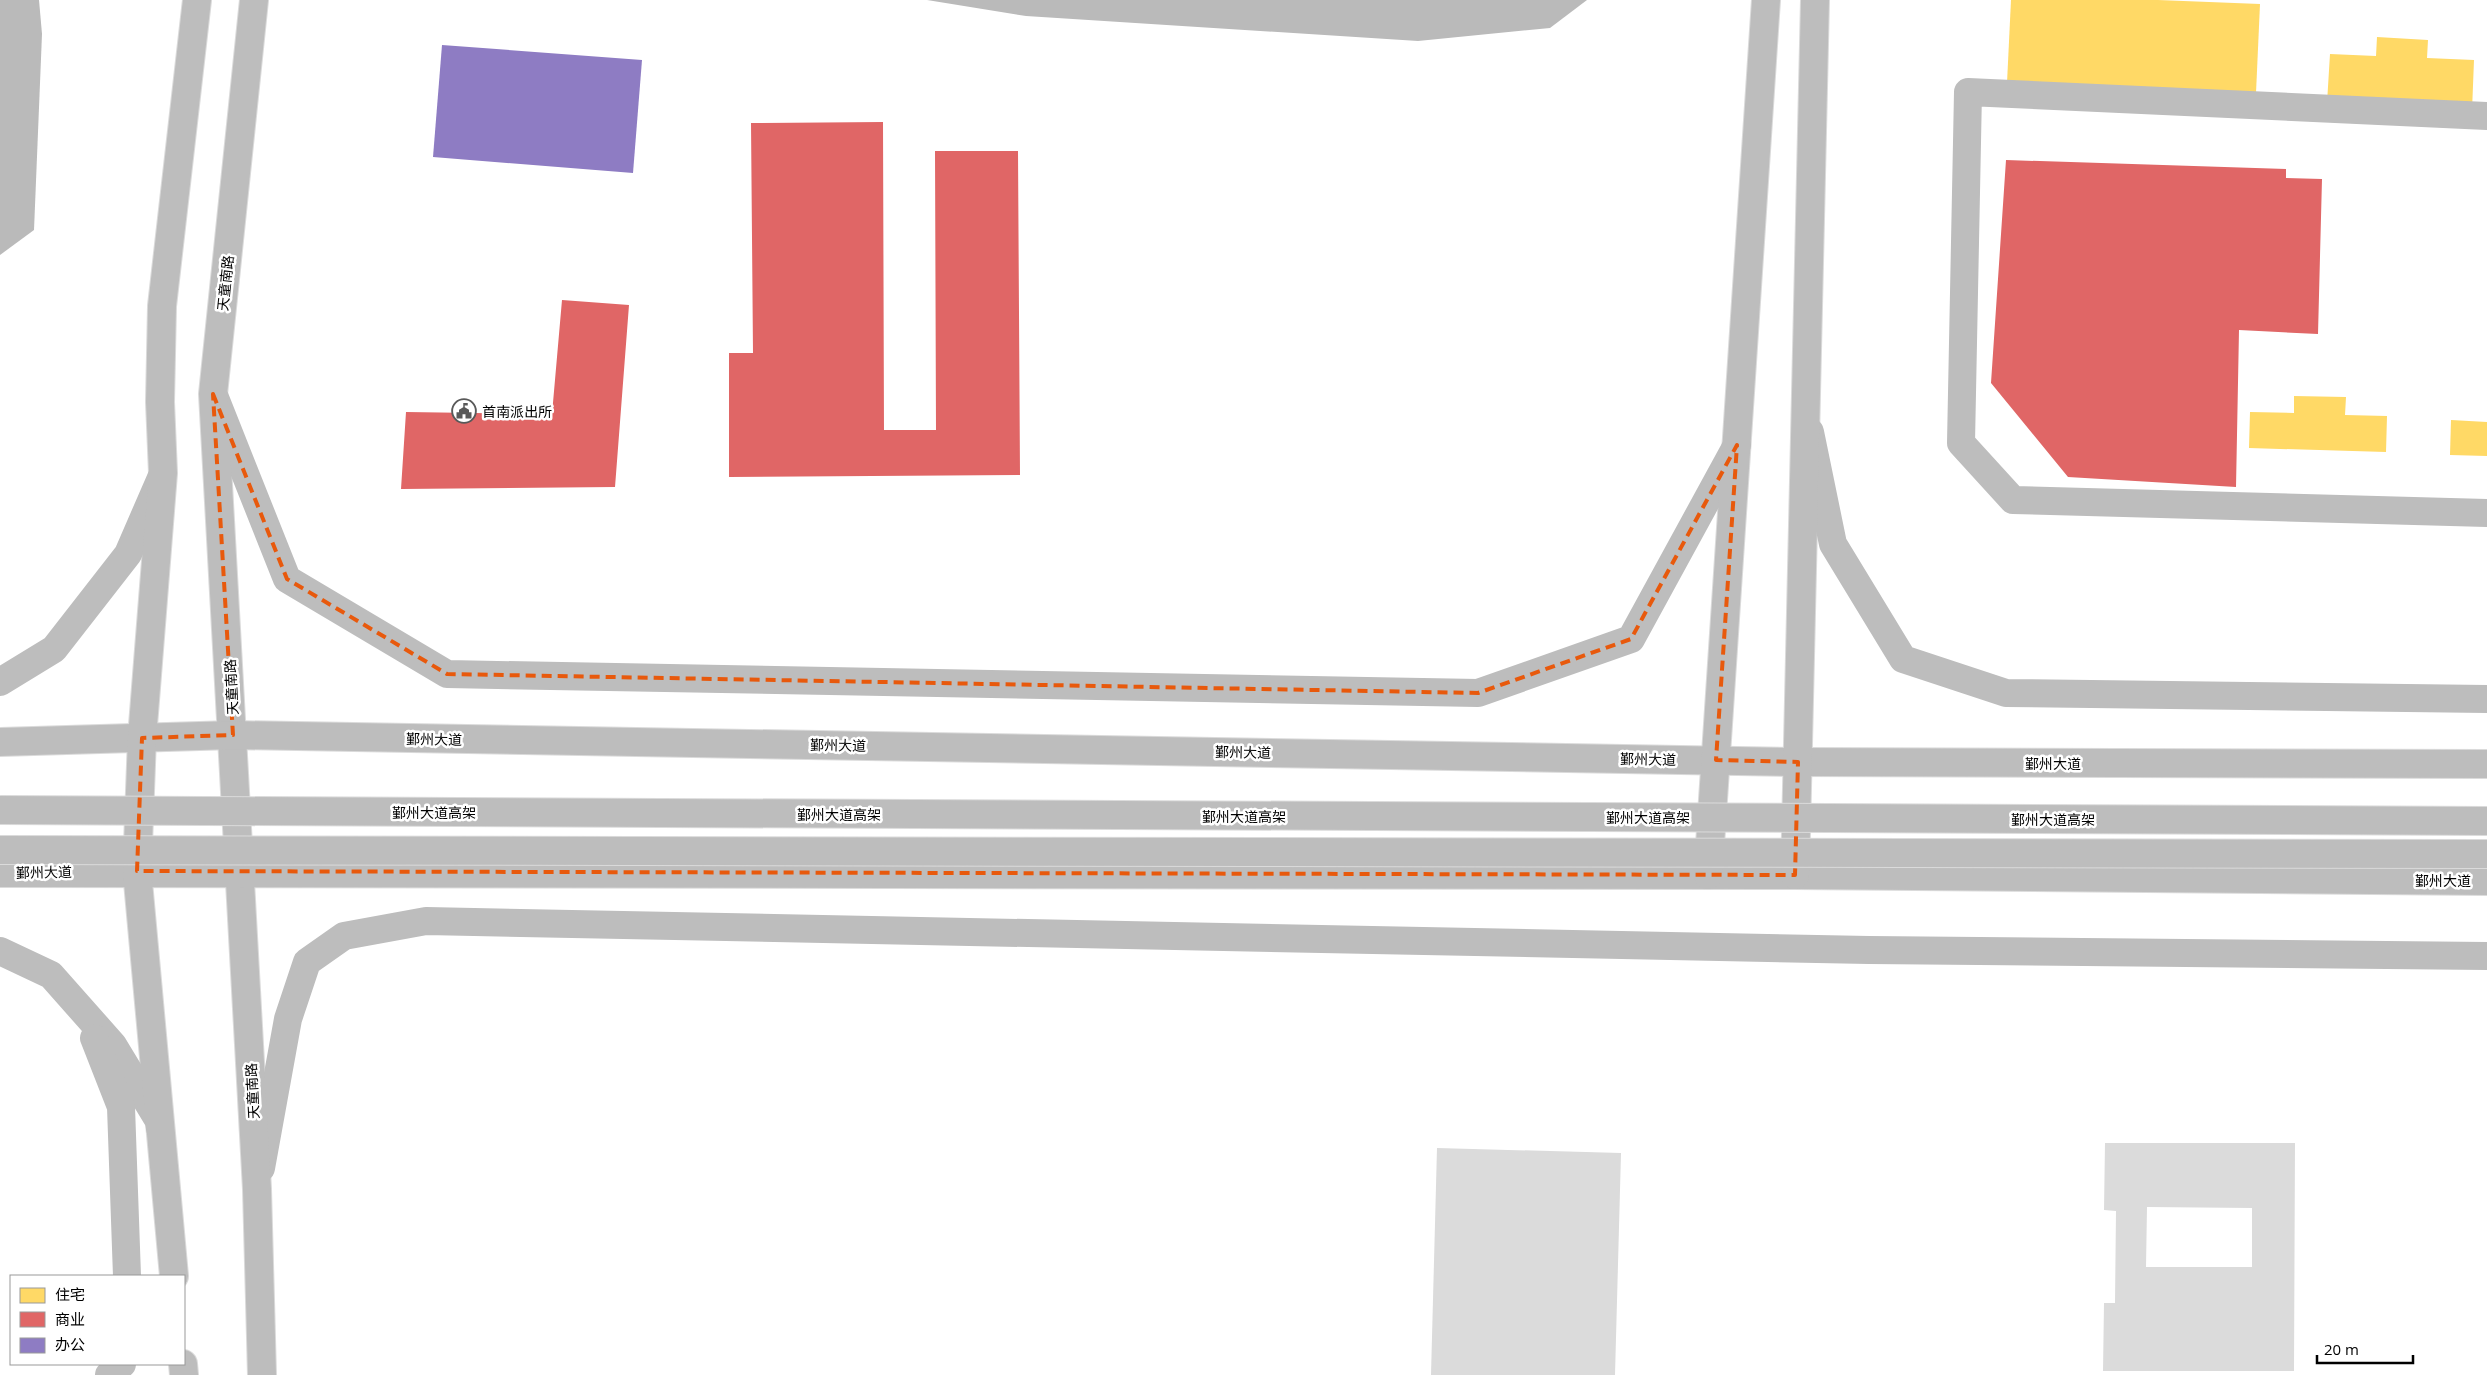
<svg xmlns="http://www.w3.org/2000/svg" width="2487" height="1375" font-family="'Open Sans','Noto Sans SC',sans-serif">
	<rect width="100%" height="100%" fill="#fff"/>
	<!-- water -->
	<g fill="#bababa">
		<path d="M0 0H39L42 34 34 230 0 255Z"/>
		<path d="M927 0H1587L1550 28 1418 41 1026 16Z"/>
	</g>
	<!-- homes -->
	<g fill="#ffd966">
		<path d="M2011 0H2158L2260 4 2256 93 2007 83Z"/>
		<path d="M2377 37 2428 40 2427 58 2474 60 2472 111 2327 103 2330 54 2376 56Z"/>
		<path d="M2294 396 2346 397 2345 415 2387 416 2386 452 2249 448 2250 412 2294 413Z"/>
		<path d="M2451 420 2487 422V456L2450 455Z"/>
	</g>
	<!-- shops -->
	<g fill="#e06666">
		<path d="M883 122 884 430H936L935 151H1018L1020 475 729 477V353H753L751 123Z"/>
		<path d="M2006 160 2286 169V178L2322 179 2318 334 2239 330 2236 487 2068 477 1991 383Z"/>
		<path d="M562 300 629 305 615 487 401 489 406 412 552 414Z"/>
	</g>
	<!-- offices -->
	<path fill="#8e7cc3" d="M442 45 642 60 633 173 433 157Z"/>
	<!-- building -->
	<g fill="#dbdbdb" fill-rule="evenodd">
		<path d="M2105 1143H2295L2294 1371H2103L2104 1303H2115L2116 1211 2104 1210ZM2147 1207 2252 1208V1267H2146Z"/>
		<path d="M1437 1148 1621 1153 1615 1375H1431Z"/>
	</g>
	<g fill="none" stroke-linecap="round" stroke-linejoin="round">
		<!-- major casing -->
		<g stroke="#dbdbdb" stroke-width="30">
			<g id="major">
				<path d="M254 0 213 394 257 1189 262 1375"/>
				<path d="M0 742 233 735 1798 762 2487 764"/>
				<path d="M0 873 1795 875 2487 881"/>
				<path d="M1708 875 1766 0"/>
				<path d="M1795 875 1815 0"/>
				<path d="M174 1276 137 871 142 738 163 473 160 402 162 306 197 0"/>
				<path d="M183 1364 184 1375"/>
			</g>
		</g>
		<!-- minor -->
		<g stroke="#bdbdbd" stroke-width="28">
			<path d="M2487 116 1968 92 1961 443 2013 500 2487 513"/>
			<path d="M215 398 287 579 447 674 1478 693 1631 639 1737 445"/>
			<path d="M1810 432 1833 544 1903 659 2006 693 2487 699"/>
			<path d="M0 682 54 649 128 554 161 478"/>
			<path d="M0 951 51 975 113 1045 159 1121 160 1128"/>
			<path d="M94 1038 121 1107 127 1276"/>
			<path d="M261 1168 288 1019 307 962 344 936 426 921 1869 950 2487 956"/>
			<path d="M109 1375 122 1364"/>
		</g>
		<!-- major -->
		<use href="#major" stroke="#bdbdbd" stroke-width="28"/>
		<!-- highway-bridge casing -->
		<g stroke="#dbdbdb" stroke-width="30" stroke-linecap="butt">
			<g id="highway-bridge">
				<path d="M0 810 2487 821"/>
				<path d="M0 850 2487 854"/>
			</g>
		</g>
		<!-- highway-bridge -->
		<use href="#highway-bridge" stroke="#bdbdbd" stroke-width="28"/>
	</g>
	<!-- marked area -->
	<path fill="none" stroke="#e8590c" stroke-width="4" stroke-dasharray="10 6" stroke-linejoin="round" d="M213 394 287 579 447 674 1478 693 1631 639 1737 445 1716 760 1798 762 1795 875 137 871 142 738 233 735Z"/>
	<!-- icons -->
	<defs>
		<g id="civic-ring" transform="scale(1.25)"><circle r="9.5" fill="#fff" stroke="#595959" stroke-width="1.5"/><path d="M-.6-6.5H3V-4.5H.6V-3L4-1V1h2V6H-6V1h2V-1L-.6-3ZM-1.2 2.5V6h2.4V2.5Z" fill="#595959"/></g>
	</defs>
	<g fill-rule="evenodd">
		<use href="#civic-ring" x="464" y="411"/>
	</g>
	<g text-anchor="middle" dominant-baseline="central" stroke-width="5" stroke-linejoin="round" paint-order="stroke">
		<!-- street labels -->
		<g font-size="14" fill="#000" stroke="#fff">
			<text transform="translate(225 283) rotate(-84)">天童南路</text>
			<text transform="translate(231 687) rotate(-93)">天童南路</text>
			<text transform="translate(434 739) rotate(1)">鄞州大道</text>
			<text transform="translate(838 745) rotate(1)">鄞州大道</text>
			<text transform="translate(1243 752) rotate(1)">鄞州大道</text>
			<text transform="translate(1648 759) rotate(1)">鄞州大道</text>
			<text x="2053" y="763">鄞州大道</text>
			<text x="434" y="812">鄞州大道高架</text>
			<text x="839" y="814">鄞州大道高架</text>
			<text x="1244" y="816">鄞州大道高架</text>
			<text x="1648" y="817">鄞州大道高架</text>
			<text x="2053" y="819">鄞州大道高架</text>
			<text transform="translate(44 872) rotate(-1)">鄞州大道</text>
			<text x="2443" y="880">鄞州大道</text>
			<text transform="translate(252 1091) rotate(-93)">天童南路</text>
		</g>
		<!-- poi labels -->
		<g font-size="14" fill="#000" stroke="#fff" text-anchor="start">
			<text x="482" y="411">首南派出所</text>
		</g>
	</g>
	<!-- legend -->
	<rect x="10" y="1275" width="175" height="90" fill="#ffffff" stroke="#999999"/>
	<rect x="20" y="1288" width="25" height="15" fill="#ffd966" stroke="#999999"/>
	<text x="55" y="1300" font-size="15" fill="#000000">住宅</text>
	<rect x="20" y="1312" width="25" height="15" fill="#e06666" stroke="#999999"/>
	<text x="55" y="1325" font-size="15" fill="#000000">商业</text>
	<rect x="20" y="1338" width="25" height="15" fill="#8e7cc3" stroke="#999999"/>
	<text x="55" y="1350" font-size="15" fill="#000000">办公</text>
	<!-- scale -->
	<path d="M2317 1355v8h96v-8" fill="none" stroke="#000000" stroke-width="2.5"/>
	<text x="2324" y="1355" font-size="15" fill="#000000" stroke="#ffffff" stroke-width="4" paint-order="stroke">20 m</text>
</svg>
